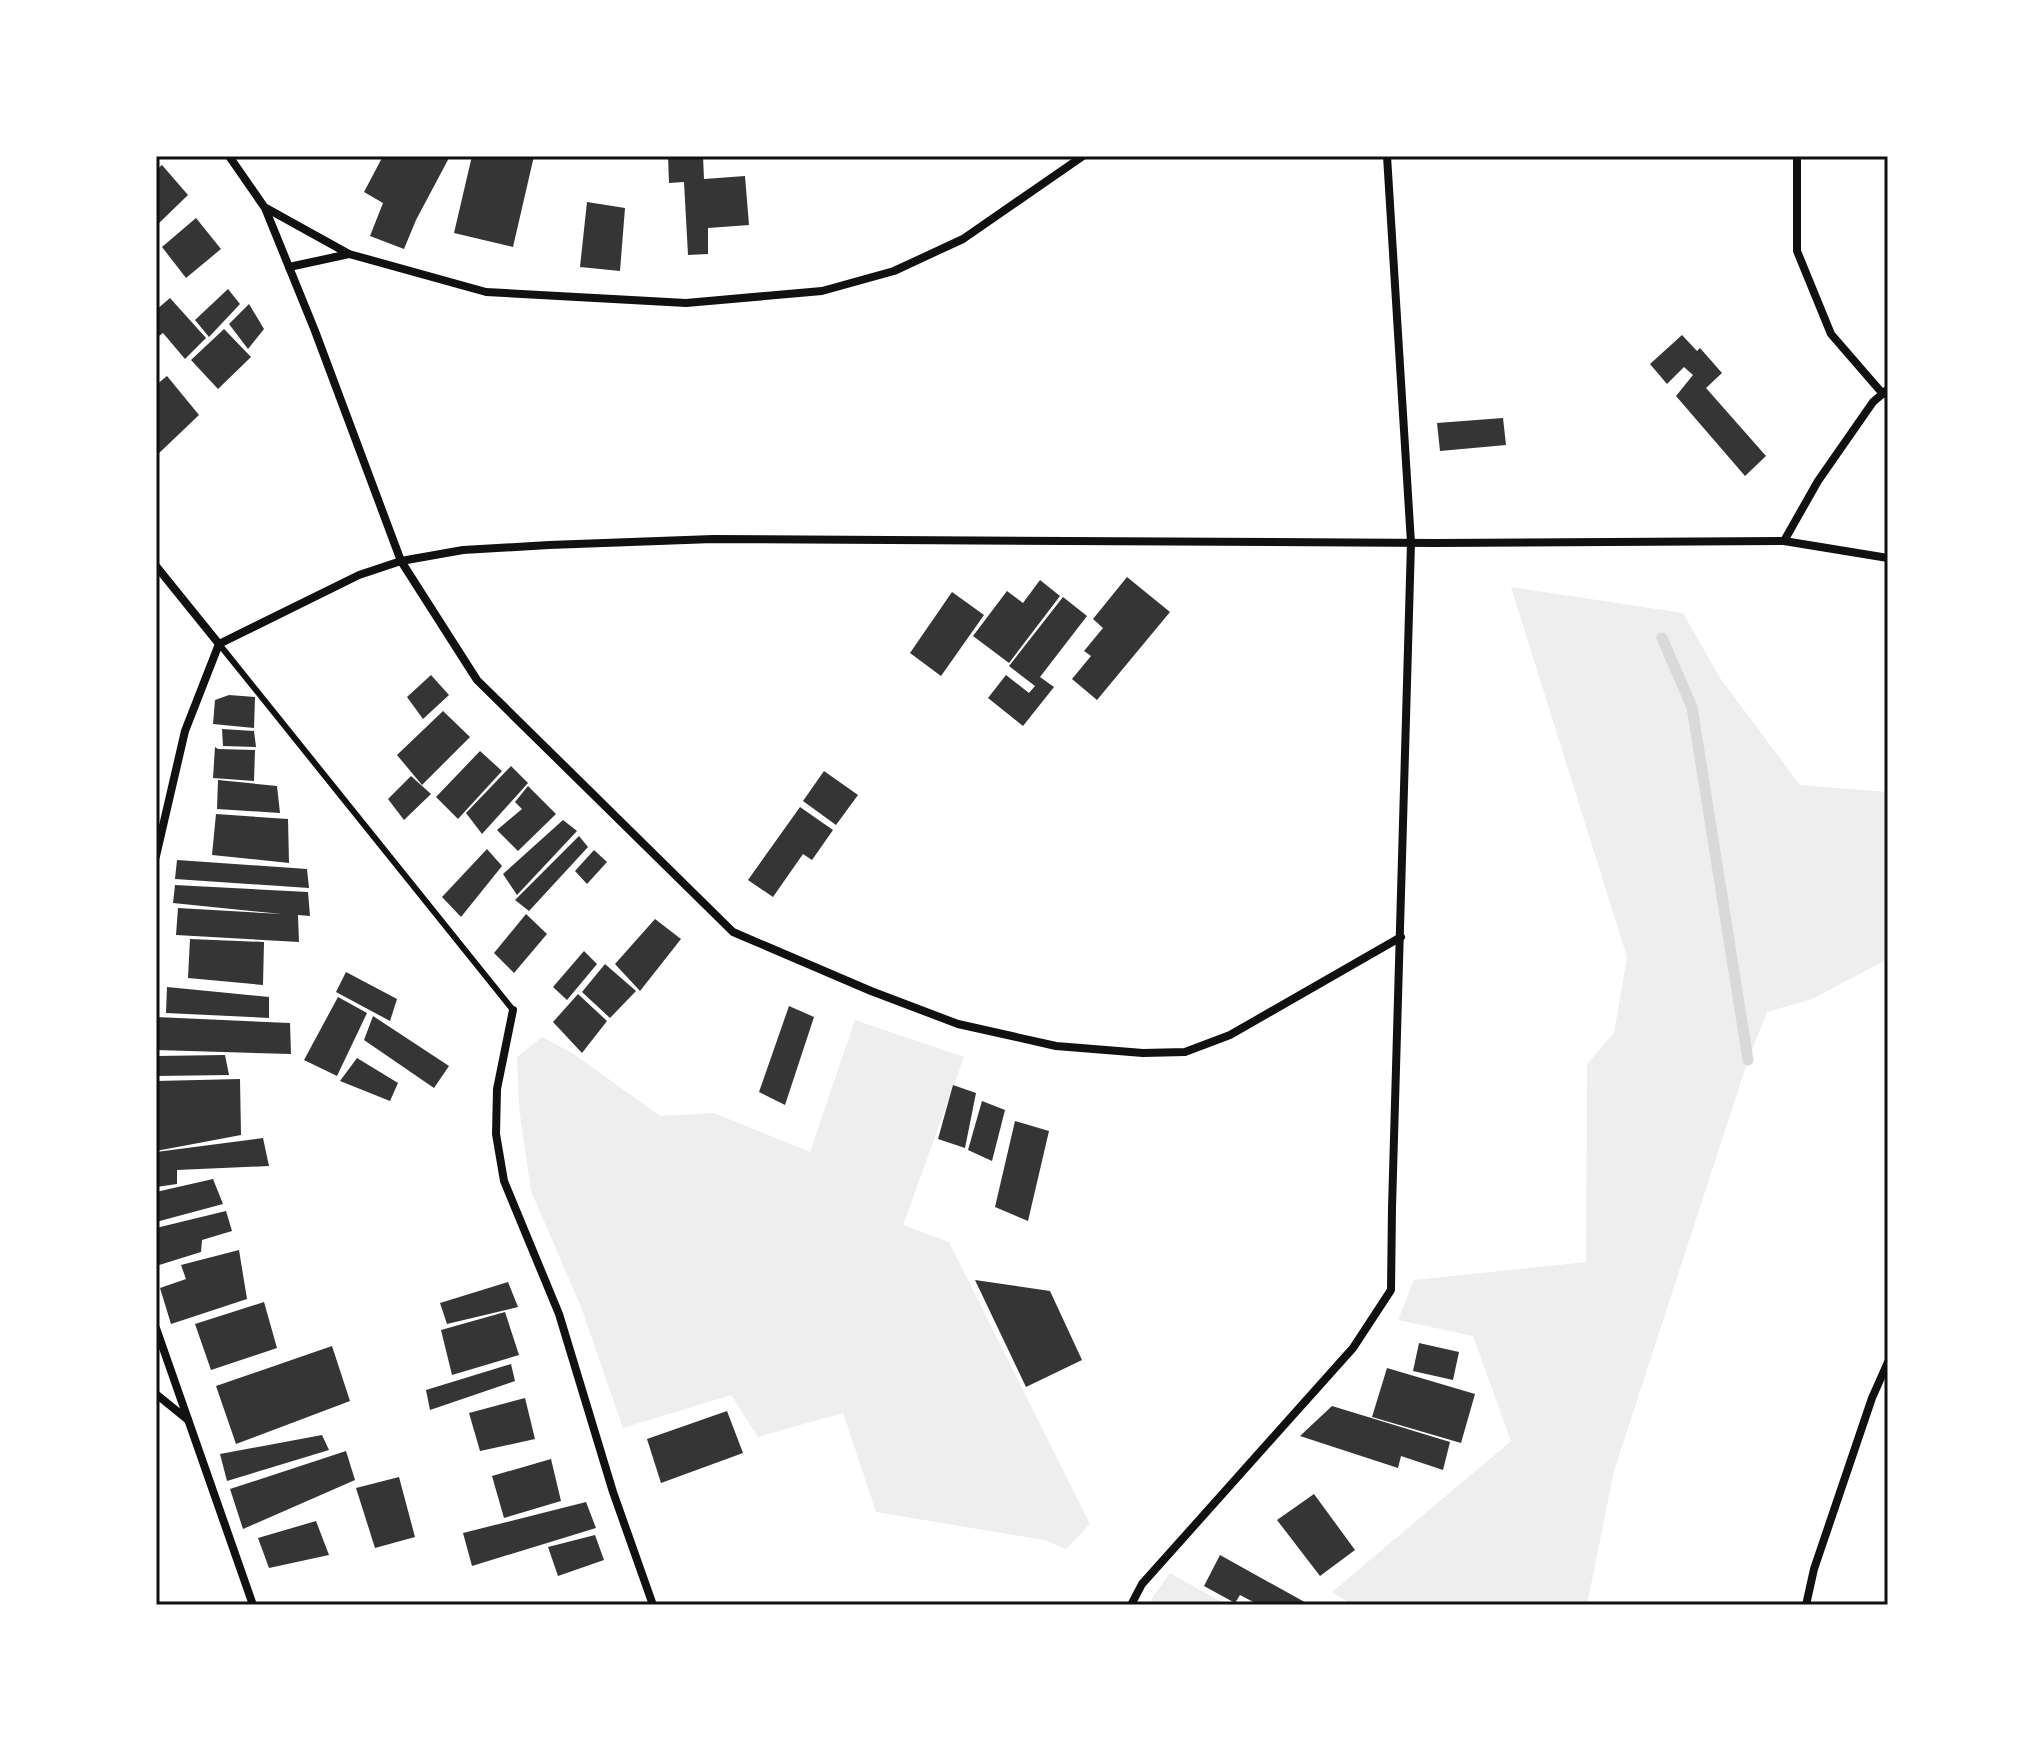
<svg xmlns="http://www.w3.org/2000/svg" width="2044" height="1761" font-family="Poppins,sans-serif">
	<rect width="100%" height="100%" fill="#fff"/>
	<!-- green -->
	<g fill="#eee">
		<path d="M1511 587 1683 613 1720 678 1800 785 1888 792V959L1812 999 1767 1012 1748 1060 1614 1471 1587 1605H1352L1332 1592 1511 1441 1473 1336 1398 1320 1414 1280 1586 1262 1587 1064 1614 1033 1627 957Z"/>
		<path d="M855 1020 964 1057 903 1225 949 1242 1090 1524 1066 1549 1044 1540 876 1512 843 1413 758 1437 731 1395 623 1428 581 1307 531 1191 519 1108 517 1057 542 1037 574 1054 660 1116 714 1113 810 1152Z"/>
		<path d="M1170 1573 1227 1605H1150L1152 1598Z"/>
	</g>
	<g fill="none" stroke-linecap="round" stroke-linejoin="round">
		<!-- stream -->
		<path stroke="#d9d9d9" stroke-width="11" d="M1662 638 1692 707 1748 1060"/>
	</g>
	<!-- building -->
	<g fill="#353535">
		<path d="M383 156H450L416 220 404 249 370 236 383 203 364 192Z"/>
		<path d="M472 156H534L513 247 454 233Z"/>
		<path d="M668 156H703L704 179 745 176 749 225 708 228V254L688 255 684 182 669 183Z"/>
		<path d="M162 165 188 195 156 226V170Z"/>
		<path d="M587 202 625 208 620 271 580 267Z"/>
		<path d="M196 218 221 249 186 278 162 247Z"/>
		<path d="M228 289 240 304 209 337 195 320Z"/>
		<path d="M170 298 206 338 185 359 163 333 156 338V310Z"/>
		<path d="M249 304 264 329 248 349 229 324Z"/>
		<path d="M224 329 251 357 218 389 191 360Z"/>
		<path d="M1682 335 1697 351 1700 348 1722 373 1706 388 1766 456 1745 476 1676 396 1693 375 1684 367 1667 384 1650 364Z"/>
		<path d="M167 376 199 415 156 456V385Z"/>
		<path d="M1503 418 1506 445 1440 451 1437 423Z"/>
		<path d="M1127 577 1170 612 1097 700 1072 679 1091 656 1084 651 1103 628 1093 619Z"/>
		<path d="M1040 580 1060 596 1009 663 973 636 1007 591 1023 603Z"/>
		<path d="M952 592 984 615 941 676 910 653Z"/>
		<path d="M1063 597 1087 616 1040 677 1054 687 1023 726 988 698 1006 675 1029 693 1035 686 1009 666Z"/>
		<path d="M431 675 449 695 423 719 407 697Z"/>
		<path d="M229 695 255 697 254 728 213 724 215 700Z"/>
		<path d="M443 711 470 737 422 785 397 755Z"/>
		<path d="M222 729 254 731 256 747 223 746Z"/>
		<path d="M215 747 218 749 255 750 254 781 213 778Z"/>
		<path d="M480 751 502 771 458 819 436 797Z"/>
		<path d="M511 766 528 783 482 834 466 813Z"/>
		<path d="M824 771 858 795 836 825 803 801Z"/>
		<path d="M411 776 431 794 404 820 388 799Z"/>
		<path d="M218 780 277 786 280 813 217 809Z"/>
		<path d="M528 786 556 814 518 851 497 830 522 809 515 802Z"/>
		<path d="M800 807 833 830 812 860 803 854 773 897 748 880Z"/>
		<path d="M216 814 288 819 289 863 212 855Z"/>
		<path d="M563 820 577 831 517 895 503 874Z"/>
		<path d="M579 836 588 847 529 911 515 900Z"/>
		<path d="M487 849 502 866 461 917 442 897Z"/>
		<path d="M594 850 607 862 587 884 575 871Z"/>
		<path d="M177 860 307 869 309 888 175 879Z"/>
		<path d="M175 885 308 892 310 916 298 915 299 942 176 935 178 908 282 914 173 903Z"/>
		<path d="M526 914 547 934 514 973 494 953Z"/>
		<path d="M655 919 681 939 640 991 615 964Z"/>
		<path d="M190 939 264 942 263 985 188 978Z"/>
		<path d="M584 951 597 964 567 1000 553 987Z"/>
		<path d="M605 964 636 991 610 1018 582 992Z"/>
		<path d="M346 972 397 999 390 1021 336 992Z"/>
		<path d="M167 987 269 997V1018L166 1013Z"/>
		<path d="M578 994 607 1021 582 1053 553 1022Z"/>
		<path d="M338 997 367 1013 337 1076 304 1060Z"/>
		<path d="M789 1006 814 1017 785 1105 759 1092Z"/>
		<path d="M373 1016 449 1066 434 1088 364 1040Z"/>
		<path d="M156 1017 290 1023 291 1054 156 1050Z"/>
		<path d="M225 1055 229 1075 156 1076V1056Z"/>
		<path d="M357 1058 398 1083 390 1101 340 1081Z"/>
		<path d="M240 1079 241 1135 156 1151V1081Z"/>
		<path d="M953 1085 976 1093 965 1148 938 1139Z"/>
		<path d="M982 1101 1005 1110 992 1161 968 1150Z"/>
		<path d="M1015 1121 1049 1131 1028 1221 995 1207Z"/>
		<path d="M263 1138 269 1166 177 1170V1184L156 1187V1152Z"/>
		<path d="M213 1179 223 1204 156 1222V1192Z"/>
		<path d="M226 1211 232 1231 202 1240 201 1252 156 1266V1228Z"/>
		<path d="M239 1250 247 1299 171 1324 160 1288 186 1279 181 1265Z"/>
		<path d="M975 1280 1050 1291 1082 1360 1026 1387Z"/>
		<path d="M508 1282 518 1307 447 1324 440 1303Z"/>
		<path d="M264 1302 277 1348 211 1370 195 1324Z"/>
		<path d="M505 1312 519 1355 452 1375 441 1330Z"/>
		<path d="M1419 1343 1459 1352 1453 1380 1413 1371Z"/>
		<path d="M332 1346 350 1401 236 1444 216 1386Z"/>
		<path d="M511 1364 515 1381 430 1410 426 1390Z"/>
		<path d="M1387 1368 1475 1394 1461 1443 1372 1417Z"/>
		<path d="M525 1398 535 1439 480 1451 469 1413Z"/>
		<path d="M1332 1406 1450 1442 1443 1470 1401 1456 1398 1468 1300 1436Z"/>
		<path d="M727 1411 743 1453 661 1483 647 1439Z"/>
		<path d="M322 1435 329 1450 227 1481 220 1454Z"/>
		<path d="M346 1451 355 1480 243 1529 230 1489Z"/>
		<path d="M551 1459 561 1501 504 1518 492 1476Z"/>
		<path d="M399 1477 415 1537 375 1548 356 1488Z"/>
		<path d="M1314 1494 1355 1550 1320 1576 1277 1520Z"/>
		<path d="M586 1502 596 1528 472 1566 463 1533Z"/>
		<path d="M316 1521 329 1555 269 1568 258 1538Z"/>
		<path d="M595 1535 604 1560 558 1576 548 1547Z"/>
		<path d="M1220 1555 1310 1605H1259L1240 1595 1235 1603 1204 1586Z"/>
	</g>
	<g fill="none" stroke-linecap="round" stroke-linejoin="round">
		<!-- service -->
		<path stroke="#111" stroke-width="6" d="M219 644 513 1010"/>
		<!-- minor -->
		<g stroke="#111" stroke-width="8">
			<path d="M229 156 265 208 315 331 401 561 477 680 733 932 871 991 958 1024 1056 1046 1143 1053 1185 1052 1230 1035 1401 937"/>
			<path d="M1797 156V251L1831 334 1883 394"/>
			<path d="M266 208 349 254 289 267"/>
			<path d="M349 254 486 292 686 303 822 291 894 271 963 239 1083 156"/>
			<path d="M1784 541 1818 481 1873 402 1888 389"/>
			<path d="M156 566 219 644"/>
			<path d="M156 856 185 731 219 644 359 575 401 561 463 550 549 545 713 539 1435 543 1784 541 1888 558"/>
			<path d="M513 1010 497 1089 496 1134 504 1181 559 1314 613 1492 653 1605"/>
			<path d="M156 1328 253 1605"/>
			<path d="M156 1394 188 1420"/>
			<path d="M1131 1605 1142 1584 1353 1348 1391 1290 1392 1208 1411 543 1387 156"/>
			<path d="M1806 1605 1814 1569 1872 1398 1888 1362"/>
		</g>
	</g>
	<!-- border -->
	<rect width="2044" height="1761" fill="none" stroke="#ffffff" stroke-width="316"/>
	<rect x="158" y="158" width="1728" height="1445" fill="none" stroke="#111" stroke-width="3"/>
</svg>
